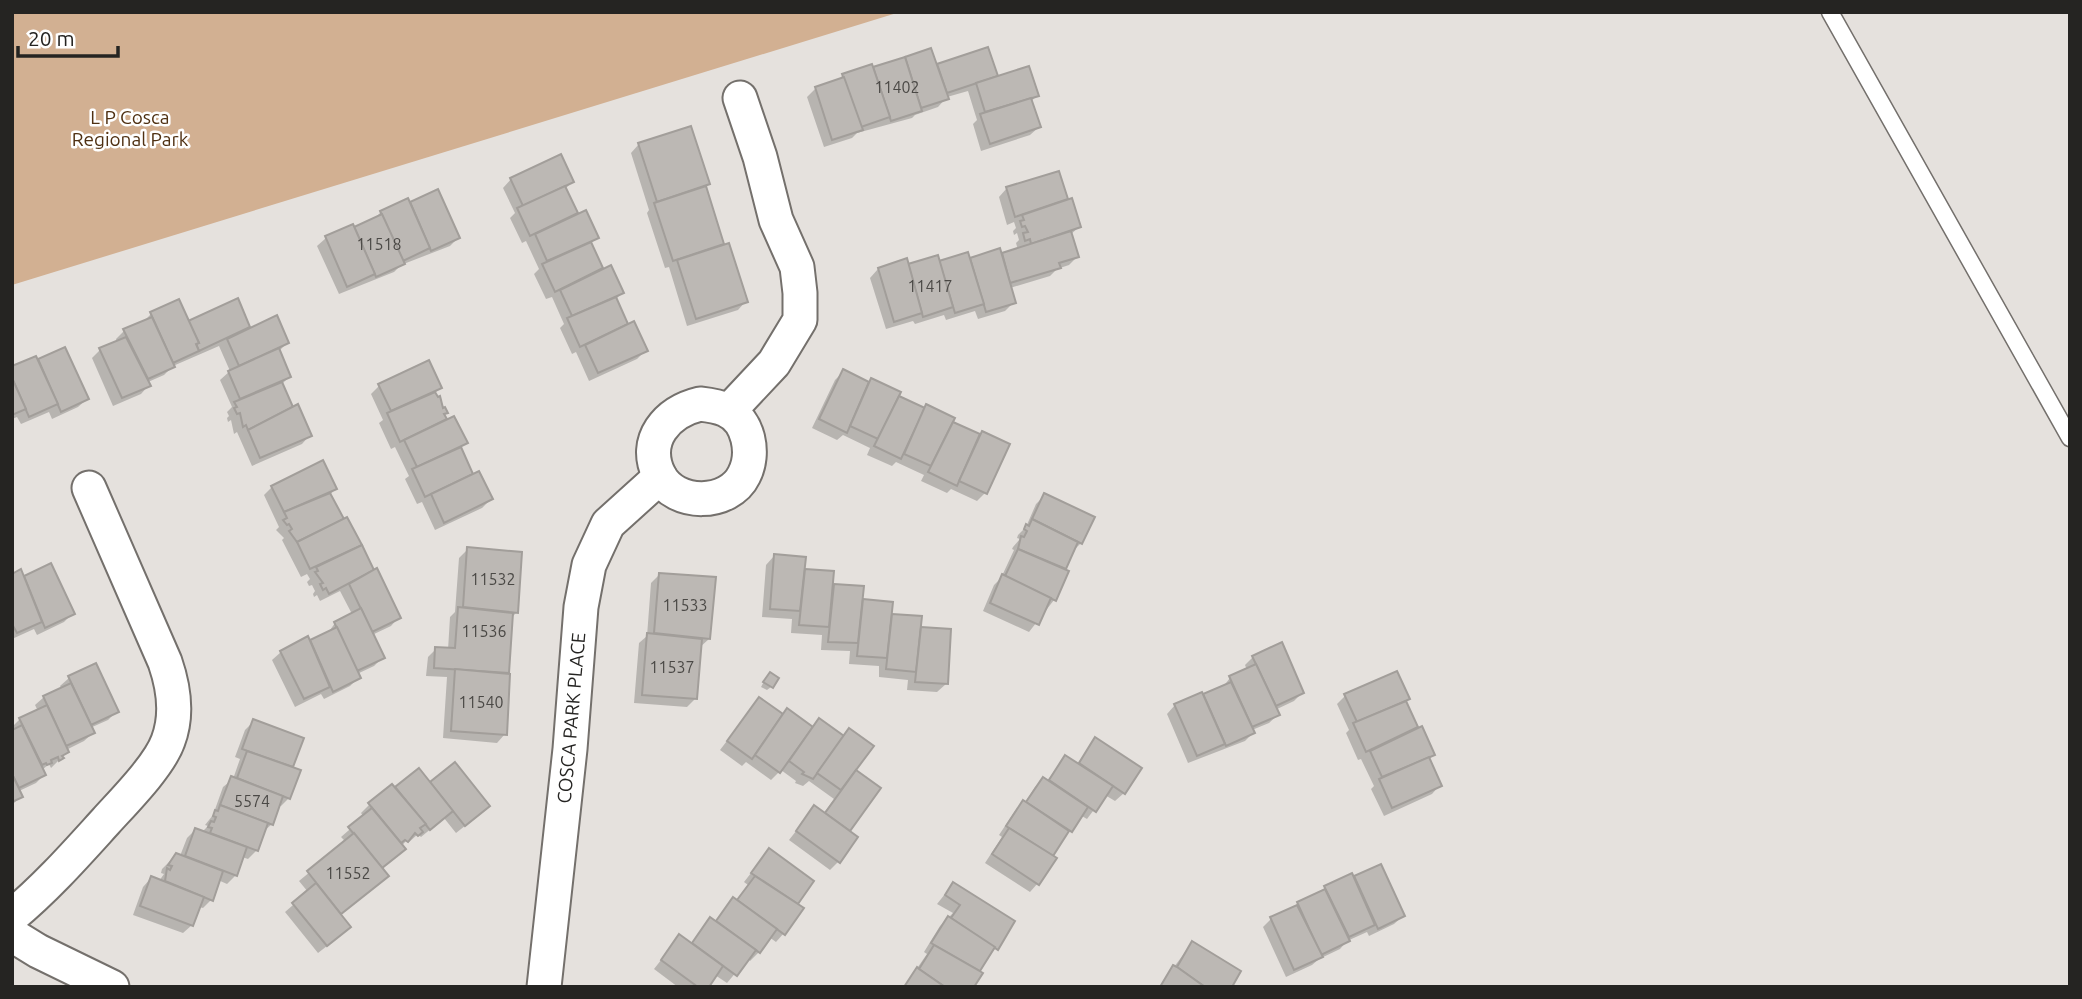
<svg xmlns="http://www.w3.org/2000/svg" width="2082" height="999" font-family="Ubuntu,sans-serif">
	<rect width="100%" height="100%" fill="#e5e1dd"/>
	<!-- green -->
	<path fill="#d2b092" d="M12 12H900L12 285Z"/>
	<!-- shadow -->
	<g fill="#0003">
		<path d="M987 49 997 78 1037 96 1030 102 1039 127 1030 135 981 151 973 124 977 120 968 91 947 97 938 107 915 115 912 118 857 133 852 138 824 147 807 97 816 88 838 81 843 75 872 69 936 66Z"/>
		<path d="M639 144 708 184 704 188 723 246 746 301 738 310 687 326 669 267 665 268 647 213 649 210 631 153Z"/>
		<path d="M1057 173 1067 201 1079 227 1070 235 1077 257 1069 265 1057 269 1050 276 1010 288 1014 302 1005 311 978 319 975 311 946 320 944 315 915 324 913 321 886 329 870 278 878 269 969 260 999 250 1001 255 1018 250 1016 243 1019 240 1017 233 1014 235 1013 231 1016 228 1014 222 1007 225 999 197 1007 188Z"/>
		<path d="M511 179 572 182 565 189 577 216 597 238 590 244 602 271 622 293 615 300 627 326 646 350 637 359 589 381 576 352 572 354 560 328 564 324 552 297 546 299 534 274 539 269 526 241 522 243 510 218 515 213 503 188Z"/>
		<path d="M437 191 458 238 450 246 401 265 394 272 339 294 317 246 326 238 353 230 372 221 381 212 409 204Z"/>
		<path d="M237 301 250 329 287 343 278 352 289 377 281 385 292 410 310 435 302 444 252 466 237 432 234 434 231 420 228 422 227 418 229 416 227 412 232 407 220 380 230 371 219 346 173 366 164 375 148 382 149 385 141 394 113 406 92 358 100 350 117 343 116 339 124 331 142 323 151 314 187 323Z"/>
		<path d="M65 350 87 399 78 407 52 419 49 412 21 424 17 417 12 419V368L37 362Z"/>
		<path d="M843 372 869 383 871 380 897 396 979 436 982 433 985 493 977 501 951 489 947 493 921 481 924 475 896 462 892 466 867 455 870 448 843 435 837 440 812 428 835 380Z"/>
		<path d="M379 386 440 388 434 394 446 413 443 415 465 443 460 449 472 476 491 499 482 508 435 530 422 502 417 504 405 479 409 476 395 447 391 449 379 423 383 420 371 394Z"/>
		<path d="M272 487 335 489 330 495 343 521 347 519 399 617 391 626 372 635 383 657 374 666 357 674 359 677 350 686 324 699 321 694 295 707 272 660 281 652 328 633 335 623 352 614 340 591 320 601 317 595 314 597 313 594 315 591 312 585 309 586 307 582 310 579 307 574 301 577 282 540 284 538 276 530 279 527 264 495Z"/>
		<path d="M1045 495 1081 543 1072 552 1063 570 1054 600 1029 632 983 611 994 585 1001 578 1014 550 1012 549 1013 547 1020 539 1017 538 1018 535 1026 527 1036 504Z"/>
		<path d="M468 549 516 613 511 618 505 734 497 743 443 738 447 677 426 676 428 657 436 649 448 650 450 617 455 612 459 558Z"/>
		<path d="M774 556 803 571 833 573 832 586 862 588 861 601 891 603 890 616 920 618V629L949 631 946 684 937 692 907 690 908 680 879 677V666L849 664 850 651 821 650 822 635 791 633 792 619 762 617 766 565Z"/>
		<path d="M50 566 72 614 64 622 37 635 34 629 12 639V576L23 578Z"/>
		<path d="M659 575 709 639 699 648 695 699 687 707 634 703 639 643 647 636 651 583Z"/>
		<path d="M1253 657 1302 693 1294 701 1275 710 1278 715 1269 723 1252 730 1253 733 1245 741 1188 763 1167 714 1175 705 1222 688 1230 678 1247 670 1245 665Z"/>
		<path d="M95 665 117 711 108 720 90 728 93 733 84 741 66 750 67 752 51 768 49 764 42 770 44 775 36 783 19 791 21 796 12 805V727L20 719 38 711 35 705 44 697 62 689 60 686 69 678Z"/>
		<path d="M766 678 771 687 767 690 761 687Z"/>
		<path d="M1345 696 1408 699 1405 702 1417 730 1432 755 1428 759 1440 785 1432 794 1384 816 1371 789 1374 786 1361 759 1358 760 1346 733 1349 730 1337 704Z"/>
		<path d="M759 699 781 716 812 728 819 721 854 770 879 789 848 832 838 862 830 870 789 840 815 807 823 814 834 799 809 781 803 786 795 783 796 781 781 770 771 780 746 762 742 766 720 750Z"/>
		<path d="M253 722 302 739 291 768 289 798 281 806 278 805 272 824 263 832 257 850 248 859 242 857 236 875 227 884 218 880 211 900 203 908 199 907 192 925 183 933 133 915 143 887 151 878 159 881 164 874 161 873 162 869 176 855 180 856 187 838 195 830 203 831 208 826 205 825 213 815 223 787 233 779 240 759 235 757 245 730Z"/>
		<path d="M1095 740 1124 793 1115 801 1105 795 1087 819 1080 815 1051 856 1038 883 1030 892 985 863 1002 837 999 835 1015 811 1025 803 1035 787 1043 779 1047 781 1065 757 1077 764Z"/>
		<path d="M419 771 430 784 480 814 456 833 444 818 421 837 418 834 408 843 406 841 381 869 378 884 340 915 341 935 318 953 285 912 308 892 299 881 346 842 341 837 364 817 361 813 369 805 392 786 395 790Z"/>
		<path d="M769 850 812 881 795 904 784 933 776 942 769 937 759 952 750 961 748 958 727 983 715 975 707 987H678L654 969 680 936 691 944 711 920 714 922 733 900 736 901 748 885 744 882Z"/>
		<path d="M1380 866 1403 916 1394 924 1369 936 1367 932 1347 941 1340 949 1319 959 1312 965 1286 977 1263 927 1271 919 1317 895 1325 888 1351 875 1353 878Z"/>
		<path d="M953 884 996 948 987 956 977 972 972 987H904L927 954 924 952 940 926 953 913 937 904Z"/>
		<path d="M1192 943 1230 987H1159Z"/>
	</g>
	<!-- building -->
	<g fill="#bcb8b4" stroke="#a29e9a" stroke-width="2">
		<path d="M988 47 998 76 947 93 937 64Z"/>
		<path d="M931 48 949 99 921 108 905 57Z"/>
		<path d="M905 57 922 111 891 121 873 67Z"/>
		<path d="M872 64 890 117 861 127 842 74Z"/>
		<path d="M1029 66 1039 96 985 112 976 83Z"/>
		<path d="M844 77 863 130 832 140 815 87Z"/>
		<path d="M1031 98 1041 127 990 144 980 114Z"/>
		<path d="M691 126 710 184 657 202 638 143Z"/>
		<path d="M561 154 574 182 523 206 510 178Z"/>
		<path d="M1059 171 1068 199 1015 217 1006 187Z"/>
		<path d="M565 186 578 213 530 236 517 208Z"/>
		<path d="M706 186 724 244 673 261 654 203Z"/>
		<path d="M438 189 460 238 431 251 410 202Z"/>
		<path d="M408 198 430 248 403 261 380 211Z"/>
		<path d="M1072 198 1081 227 1031 244 1030 239 1025 241 1023 233 1028 232 1025 226 1022 227 1020 221 1024 220 1022 215Z"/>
		<path d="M586 210 599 238 547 261 535 234Z"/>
		<path d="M382 214 405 264 376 277 354 227Z"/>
		<path d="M353 224 375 274 347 287 325 236Z"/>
		<path d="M1071 231 1079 257 1059 263 1061 268 1010 283 1002 253Z"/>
		<path d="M591 242 603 268 555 292 542 264Z"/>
		<path d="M729 243 748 302 696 319 677 260Z"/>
		<path d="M1000 248 1016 303 986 312 970 258Z"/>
		<path d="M968 252 984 304 955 313 939 261Z"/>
		<path d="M938 255 953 307 923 317 908 264Z"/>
		<path d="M907 258 922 313 894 322 878 268Z"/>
		<path d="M611 265 624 293 572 316 560 290Z"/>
		<path d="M616 297 628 324 580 347 567 318Z"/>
		<path d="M238 298 250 327 199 351 196 344 199 343 188 321Z"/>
		<path d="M179 299 199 343 196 344 199 351 173 363 150 312Z"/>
		<path d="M277 315 289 343 239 366 227 339Z"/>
		<path d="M152 317 175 367 148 379 123 329Z"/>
		<path d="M634 321 648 351 598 373 585 345Z"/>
		<path d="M126 337 151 386 122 398 99 348Z"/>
		<path d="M65 347 89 399 61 412 38 359Z"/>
		<path d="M279 348 291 377 240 399 228 371Z"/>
		<path d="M36 356 58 404 29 417 12 378V366Z"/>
		<path d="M429 360 442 388 391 411 378 384Z"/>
		<path d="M843 369 869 382 847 433 819 419Z"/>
		<path d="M12 378 26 409 12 415Z"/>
		<path d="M871 378 901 392 878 439 850 426Z"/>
		<path d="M282 382 293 407 248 430 246 425 243 427 240 413 237 414 234 408 237 407 234 402Z"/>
		<path d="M435 392 438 397 440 396 443 408 445 407 448 413 444 414 447 419 400 442 387 413Z"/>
		<path d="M899 396 925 408 901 459 874 446Z"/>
		<path d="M298 404 312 436 260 458 248 430Z"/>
		<path d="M926 404 955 418 931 466 904 454Z"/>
		<path d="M454 416 468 443 417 467 404 440Z"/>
		<path d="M953 422 980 434 957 486 928 472Z"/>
		<path d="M982 431 1010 444 987 494 959 481Z"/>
		<path d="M461 447 473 474 425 497 412 469Z"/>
		<path d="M323 460 337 489 284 512 271 486Z"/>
		<path d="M479 471 493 499 444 523 431 494Z"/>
		<path d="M330 493 344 519 297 542 289 531 292 529 289 524 287 525 283 520 287 518 284 512Z"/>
		<path d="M1044 493 1095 517 1082 544 1032 519Z"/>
		<path d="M347 517 362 545 310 569 297 542Z"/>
		<path d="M1032 519 1078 542 1066 569 1018 549 1021 536 1024 537 1027 531 1024 529 1026 524 1029 526Z"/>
		<path d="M362 545 374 570 329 594 326 588 323 590 320 584 323 583 315 572 318 571 316 567Z"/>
		<path d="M467 547 522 552 518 613 463 607Z"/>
		<path d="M1018 549 1069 571 1056 601 1005 576Z"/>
		<path d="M774 554 806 557 800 611 770 609Z"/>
		<path d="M51 563 75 614 45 628 24 576Z"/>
		<path d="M377 568 401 618 372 632 349 584Z"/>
		<path d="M21 569 42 622 17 633 12 624V574Z"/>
		<path d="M805 569 834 571 829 627 799 625Z"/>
		<path d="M659 573 716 577 710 639 654 633Z"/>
		<path d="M1002 574 1051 598 1039 625 990 603Z"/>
		<path d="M834 584 864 586 858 643 828 642Z"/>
		<path d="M863 599 893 602 887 658 857 656Z"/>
		<path d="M458 607 513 613 509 673 434 668 435 647 455 648Z"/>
		<path d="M361 608 385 658 357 671 334 622Z"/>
		<path d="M892 614 922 616 916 672 886 669Z"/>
		<path d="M337 627 361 678 333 692 310 640Z"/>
		<path d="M921 627 951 629 948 684 915 682Z"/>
		<path d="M647 633 702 639 697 699 642 695Z"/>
		<path d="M308 636 330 687 304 699 280 651Z"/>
		<path d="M1282 642 1304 693 1276 706 1252 656Z"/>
		<path d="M96 663 119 712 91 725 68 676Z"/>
		<path d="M1256 664 1280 715 1252 727 1229 676Z"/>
		<path d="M455 669 510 674 507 735 451 731Z"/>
		<path d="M1397 671 1410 699 1357 722 1344 694Z"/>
		<path d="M770 672 779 678 773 688 763 682Z"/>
		<path d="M1231 682 1255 733 1226 746 1203 694Z"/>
		<path d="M71 683 95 733 66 746 43 696Z"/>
		<path d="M1202 692 1225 744 1197 756 1174 704Z"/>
		<path d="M759 697 783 714 752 759 727 741Z"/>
		<path d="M1406 701 1418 727 1366 752 1353 723Z"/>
		<path d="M47 705 69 752 62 756 64 758 59 761 58 757 51 760 52 763 47 765 46 763 42 765 19 718Z"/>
		<path d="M787 708 813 727 780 773 755 755Z"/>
		<path d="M819 718 844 736 813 779 802 774 804 772 789 761Z"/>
		<path d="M253 719 304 738 293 767 242 749Z"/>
		<path d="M22 725 46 775 19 788 12 774V730Z"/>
		<path d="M1422 726 1435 755 1382 777 1370 751Z"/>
		<path d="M849 728 874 746 841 790 817 773Z"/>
		<path d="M1095 737 1142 768 1125 794 1079 763Z"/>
		<path d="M247 751 301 770 290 799 237 778Z"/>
		<path d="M1065 755 1113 786 1096 812 1049 780Z"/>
		<path d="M1429 757 1442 786 1392 808 1379 779Z"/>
		<path d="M455 762 490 806 465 826 430 782Z"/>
		<path d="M419 768 453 811 430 830 395 787Z"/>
		<path d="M856 770 881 788 850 831 825 813Z"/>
		<path d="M12 774 23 797 12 802Z"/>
		<path d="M231 776 283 796 273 825 220 805Z"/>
		<path d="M1043 777 1088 807 1072 832 1026 802Z"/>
		<path d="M392 784 426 824 420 828 423 832 418 836 415 833 408 842 405 840 401 843 368 803Z"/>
		<path d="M1023 800 1069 831 1053 856 1006 826Z"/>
		<path d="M220 805 268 823 258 851 210 833 212 828 208 827 211 821 214 822 216 817 213 816 215 810 218 811Z"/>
		<path d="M814 805 858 837 840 863 796 831Z"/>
		<path d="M372 808 406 849 382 868 348 827Z"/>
		<path d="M195 828 247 847 237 876 185 856Z"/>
		<path d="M1009 828 1057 858 1039 885 992 854Z"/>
		<path d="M354 833 389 876 341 914 307 871Z"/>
		<path d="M769 848 814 881 798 904 751 873Z"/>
		<path d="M176 853 223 871 213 901 165 881 167 868 170 870 172 866 168 865Z"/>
		<path d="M1381 864 1405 916 1378 929 1354 876Z"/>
		<path d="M1352 873 1375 925 1349 937 1324 886Z"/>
		<path d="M151 876 204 897 193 926 140 906Z"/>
		<path d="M755 876 804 908 785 935 737 900Z"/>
		<path d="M953 882 1015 921 998 950 951 918 960 905 945 895Z"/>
		<path d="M316 883 351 927 327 946 292 903Z"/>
		<path d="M1325 889 1350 941 1321 955 1297 902Z"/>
		<path d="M733 897 777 929 760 953 716 921Z"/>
		<path d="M1297 905 1323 957 1294 970 1270 917Z"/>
		<path d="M948 916 995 947 980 971 931 943Z"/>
		<path d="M710 917 756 950 737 976 692 943Z"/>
		<path d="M679 934 723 966 709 987H698L661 960Z"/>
		<path d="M1192 941 1241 971 1232 987H1205L1177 967Z"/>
		<path d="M934 945 983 973 974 987H945L919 969Z"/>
		<path d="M1173 965 1177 967 1205 987H1160Z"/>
		<path d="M917 967 919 969 945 987H904Z"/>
	</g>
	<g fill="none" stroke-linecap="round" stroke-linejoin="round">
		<!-- service casing -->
		<g stroke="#74706c" stroke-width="19">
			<path id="service" d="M1830 12 2070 438"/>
		</g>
		<!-- minor casing -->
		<g stroke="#74706c" stroke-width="37">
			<g id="minor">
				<path d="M700 404C709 405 718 406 726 410 749 420 755 454 744 475 729 506 675 507 659 475 642 440 667 412 700 404Z"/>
				<path d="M729 411 774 363 800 320V293L797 267 776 220 760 157 740 98"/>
				<path d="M12 916C47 887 76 854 106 821 124 801 159 766 168 741 178 715 174 688 165 662L89 488"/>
				<path d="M12 935 38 951 112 987"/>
				<path d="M544 987 570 749 581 607 589 565 608 524 660 477"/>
			</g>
		</g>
		<!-- service -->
		<use href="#service" stroke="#fff" stroke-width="16"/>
		<!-- minor -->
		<use href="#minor" stroke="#fff" stroke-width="33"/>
	</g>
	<g text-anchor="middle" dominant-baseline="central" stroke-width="5" stroke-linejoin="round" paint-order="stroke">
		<!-- number labels -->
		<g font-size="16" fill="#4b4946">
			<text x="897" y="87">11402</text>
			<text x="379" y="244">11518</text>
			<text x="930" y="286">11417</text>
			<text x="493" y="579">11532</text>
			<text x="685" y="605">11533</text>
			<text x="484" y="631">11536</text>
			<text x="672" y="667">11537</text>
			<text x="481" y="702">11540</text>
			<text x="252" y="801">5574</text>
			<text x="348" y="873">11552</text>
		</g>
		<!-- park labels -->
		<g font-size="19" fill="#4f3012" stroke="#fff">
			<text x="130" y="117">L P Cosca<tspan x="130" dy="22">Regional Park</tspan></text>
		</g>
		<!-- street labels -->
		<g font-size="19" fill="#252422" stroke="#fff">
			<text transform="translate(571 718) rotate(-85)">COSCA PARK PLACE</text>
		</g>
	</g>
	<!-- border -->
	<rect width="2082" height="999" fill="none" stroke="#252422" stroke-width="28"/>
	<!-- scale -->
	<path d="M18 46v10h100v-10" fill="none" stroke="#252422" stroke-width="3.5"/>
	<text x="28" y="46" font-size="21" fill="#252422" stroke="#ffffff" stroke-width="5" paint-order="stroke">20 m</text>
</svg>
